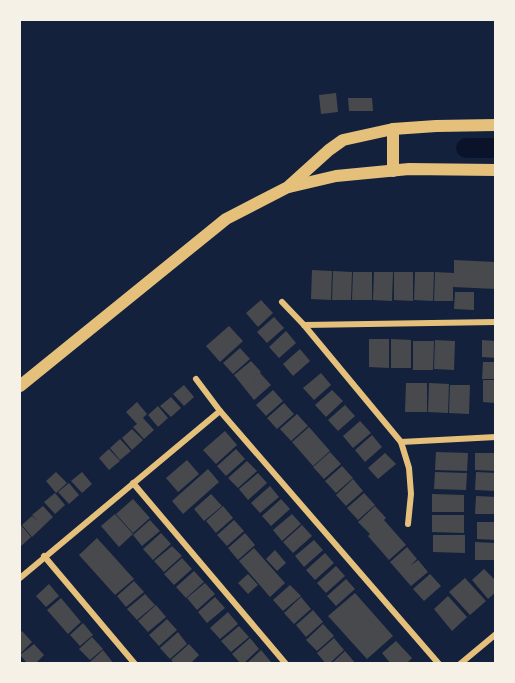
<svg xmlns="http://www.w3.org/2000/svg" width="515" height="683" font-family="Barlow,sans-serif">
	<rect width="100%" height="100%" fill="#14213d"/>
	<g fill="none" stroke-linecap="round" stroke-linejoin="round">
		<!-- canal -->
		<path stroke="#0b132b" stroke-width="20" d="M466 148H496"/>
	</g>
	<!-- building -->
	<g fill="#48494c">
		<path d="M336 93 338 112 321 114 319 95Z"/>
		<path d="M348 98H372L373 111H349Z"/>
		<path d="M454 260 496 262V289L453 287V301H434L435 272 454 273Z"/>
		<path d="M312 270 332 271 331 300 311 299Z"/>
		<path d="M333 271 352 272 351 300H332Z"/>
		<path d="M353 272H372V300H352Z"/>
		<path d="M374 272H393L392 301 373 300Z"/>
		<path d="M394 272H413V301L394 300Z"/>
		<path d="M415 272H434L433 301 414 300Z"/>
		<path d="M455 292H474V310L454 309Z"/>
		<path d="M261 300 273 313 258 327 246 313Z"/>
		<path d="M274 317 284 328 267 343 257 332Z"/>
		<path d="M229 326 243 341 220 362 206 346Z"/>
		<path d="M286 331 296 343 279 358 269 347Z"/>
		<path d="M369 339H389V368L369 367Z"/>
		<path d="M391 339 411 340V368H391Z"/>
		<path d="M435 340 455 341 454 370 434 369Z"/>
		<path d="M482 340 496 341V358L482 357Z"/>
		<path d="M413 341H434L433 370H413Z"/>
		<path d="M240 348 250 359 233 374 223 363Z"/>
		<path d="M300 349 310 361 293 376 283 364Z"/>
		<path d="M251 361 261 372 254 378 260 373 271 385 254 400 234 375Z"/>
		<path d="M483 362H496V379H482Z"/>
		<path d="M321 373 331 385 314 400 303 388Z"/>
		<path d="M483 380H496V403L483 402Z"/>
		<path d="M406 383H427V412H405Z"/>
		<path d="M429 383 449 384 448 413 428 412Z"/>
		<path d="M184 385 194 397 184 406 173 394Z"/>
		<path d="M450 385H470L469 414 449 413Z"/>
		<path d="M273 390 283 401 266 416 256 405Z"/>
		<path d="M332 390 343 401 326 417 315 405Z"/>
		<path d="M171 397 181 408 171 417 160 406Z"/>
		<path d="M137 402 147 414 143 418 154 430 144 439 133 427 137 424 126 412Z"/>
		<path d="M284 403 294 414 277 429 267 418Z"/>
		<path d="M345 405 355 416 338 431 328 420Z"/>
		<path d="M158 406 168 418 158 427 148 415Z"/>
		<path d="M297 414 308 426 291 441 280 429Z"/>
		<path d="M360 421 371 433 353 448 343 436Z"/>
		<path d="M309 427 330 451 313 466 292 442Z"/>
		<path d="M132 429 143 440 132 450 122 438Z"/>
		<path d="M225 431 237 445 216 464 203 450Z"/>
		<path d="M372 435 382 447 365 462 355 450Z"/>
		<path d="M120 439 131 451 120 460 110 448Z"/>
		<path d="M109 449 120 461 109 470 99 458Z"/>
		<path d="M236 449 245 459 226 476 217 466Z"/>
		<path d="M330 452 341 464 324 479 313 467Z"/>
		<path d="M436 452 468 453 467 471 435 470Z"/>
		<path d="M385 453 396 464 378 479 368 468Z"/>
		<path d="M475 453H496V471L475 470Z"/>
		<path d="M187 460 199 474 178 492 166 478Z"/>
		<path d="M247 461 257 471 238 488 228 478Z"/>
		<path d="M342 466 353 478 336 493 325 481Z"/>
		<path d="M208 469 219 482 183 514 172 501Z"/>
		<path d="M56 472 67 483 56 493 46 481Z"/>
		<path d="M82 472 92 484 82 493 71 481Z"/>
		<path d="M435 472 467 473 466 490 434 489Z"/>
		<path d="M476 472 496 473V491L475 490Z"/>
		<path d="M258 473 267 483 248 500 239 489Z"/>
		<path d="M353 479 363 491 346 506 336 495Z"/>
		<path d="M69 483 79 495 69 504 58 492Z"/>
		<path d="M270 486 279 497 260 513 251 503Z"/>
		<path d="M55 493 65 505 55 514 44 502Z"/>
		<path d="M364 493 375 505 358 520 347 508Z"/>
		<path d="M211 494 222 506 204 521 194 509Z"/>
		<path d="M432 494 464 495V512H432Z"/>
		<path d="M476 496 496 497V514H475Z"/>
		<path d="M133 499 150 518 133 533 116 514Z"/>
		<path d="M281 499 290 509 271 526 262 516Z"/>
		<path d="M43 506 53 517 32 537 22 525 32 516 39 522 32 515Z"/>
		<path d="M223 506 233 518 216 533 206 521Z"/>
		<path d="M375 506 386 518 384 520 406 545 389 560 368 536 370 534 358 522Z"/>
		<path d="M115 514 133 534 119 547 101 526Z"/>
		<path d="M292 514 301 524 282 541 273 530Z"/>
		<path d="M432 515H464V533L432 532Z"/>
		<path d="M150 520 160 531 142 546 133 535Z"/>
		<path d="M234 520 244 531 227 546 217 535Z"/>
		<path d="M477 522H496V540L477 539Z"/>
		<path d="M20 524 31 537 20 547Z"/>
		<path d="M302 525 312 536 293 553 283 542Z"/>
		<path d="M161 533 171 544 153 560 143 549Z"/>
		<path d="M245 533 255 545 238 560 228 548Z"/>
		<path d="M433 535H465V553L433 552Z"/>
		<path d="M97 538 134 579 115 595 79 555Z"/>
		<path d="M314 540 323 550 304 567 295 556Z"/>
		<path d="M475 542 496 543V560H475Z"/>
		<path d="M172 546 182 556 164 572 154 561Z"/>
		<path d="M407 547 417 559 410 566 418 560 428 572 411 586 390 562Z"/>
		<path d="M254 548 285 583 270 597 239 561Z"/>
		<path d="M275 550 286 563 277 571 266 559Z"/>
		<path d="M325 553 334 563 315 580 306 570Z"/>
		<path d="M182 558 192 569 174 585 164 574Z"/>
		<path d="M336 566 345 576 326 593 317 583Z"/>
		<path d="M484 569 496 581V592L488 599 472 580Z"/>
		<path d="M194 571 204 582 186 598 176 587Z"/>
		<path d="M248 574 258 585 248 594 238 583Z"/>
		<path d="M430 574 441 586 424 601 413 589Z"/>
		<path d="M465 578 486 601 470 615 449 592Z"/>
		<path d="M346 579 355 589 336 606 327 596Z"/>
		<path d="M134 581 144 592 126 607 117 596Z"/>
		<path d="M205 583 215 594 197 610 187 598Z"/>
		<path d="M49 584 59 596 46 607 36 596Z"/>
		<path d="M290 585 301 596 283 611 273 600Z"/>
		<path d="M355 593 393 636 367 659 328 616Z"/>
		<path d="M145 594 155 605 137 620 127 609Z"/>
		<path d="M448 596 467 617 452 631 434 609Z"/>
		<path d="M215 597 225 608 207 623 198 612Z"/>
		<path d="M301 597 311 609 294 624 284 613Z"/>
		<path d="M61 598 81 622 68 634 47 610Z"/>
		<path d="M156 605 166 617 148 632 138 621Z"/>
		<path d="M313 610 323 622 306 637 296 625Z"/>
		<path d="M228 612 238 624 220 639 210 628Z"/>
		<path d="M167 619 177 630 159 646 149 635Z"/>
		<path d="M83 623 93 635 80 646 70 635Z"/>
		<path d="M323 624 334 636 317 651 306 640Z"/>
		<path d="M239 626 249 637 231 652 221 641Z"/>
		<path d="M22 631 32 642 20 654V633Z"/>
		<path d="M178 632 187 644 170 659 160 648Z"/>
		<path d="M92 637 103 649 90 660 79 649Z"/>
		<path d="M250 638 259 649 243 664H241L232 654Z"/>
		<path d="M334 638 344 650 329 664H326L317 653Z"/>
		<path d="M396 641 412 658 406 664H391L382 653Z"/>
		<path d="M34 644 44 655 35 664H28L20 655Z"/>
		<path d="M189 644 199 655 190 664H175L171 660Z"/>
		<path d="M103 650 114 664H92L90 662Z"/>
		<path d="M261 650 271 662 269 664H246Z"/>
		<path d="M345 651 356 664H331Z"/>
	</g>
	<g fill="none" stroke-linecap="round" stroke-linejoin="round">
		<!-- minor -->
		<g stroke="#e5c07b" stroke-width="6">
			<path d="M282 302 304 325 401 442 496 437"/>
			<path d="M304 325 496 322"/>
			<path d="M196 379 220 411 439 664"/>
			<path d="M401 442 409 468 411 494 408 524"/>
			<path d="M133 483 286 664"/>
			<path d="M44 556 135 664"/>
			<path d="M20 578 220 411"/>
			<path d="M460 664 496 634"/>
		</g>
		<!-- secondary -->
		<g stroke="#e5c07b" stroke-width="12">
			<path d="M393 171V129"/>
			<path d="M289 187 336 176 409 169 496 170"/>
			<path d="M20 386 226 219 288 187 329 150 343 140 393 129 436 126 496 125"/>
		</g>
	</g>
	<!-- border -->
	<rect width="515" height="683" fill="none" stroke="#f6f1e7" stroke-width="42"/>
</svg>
